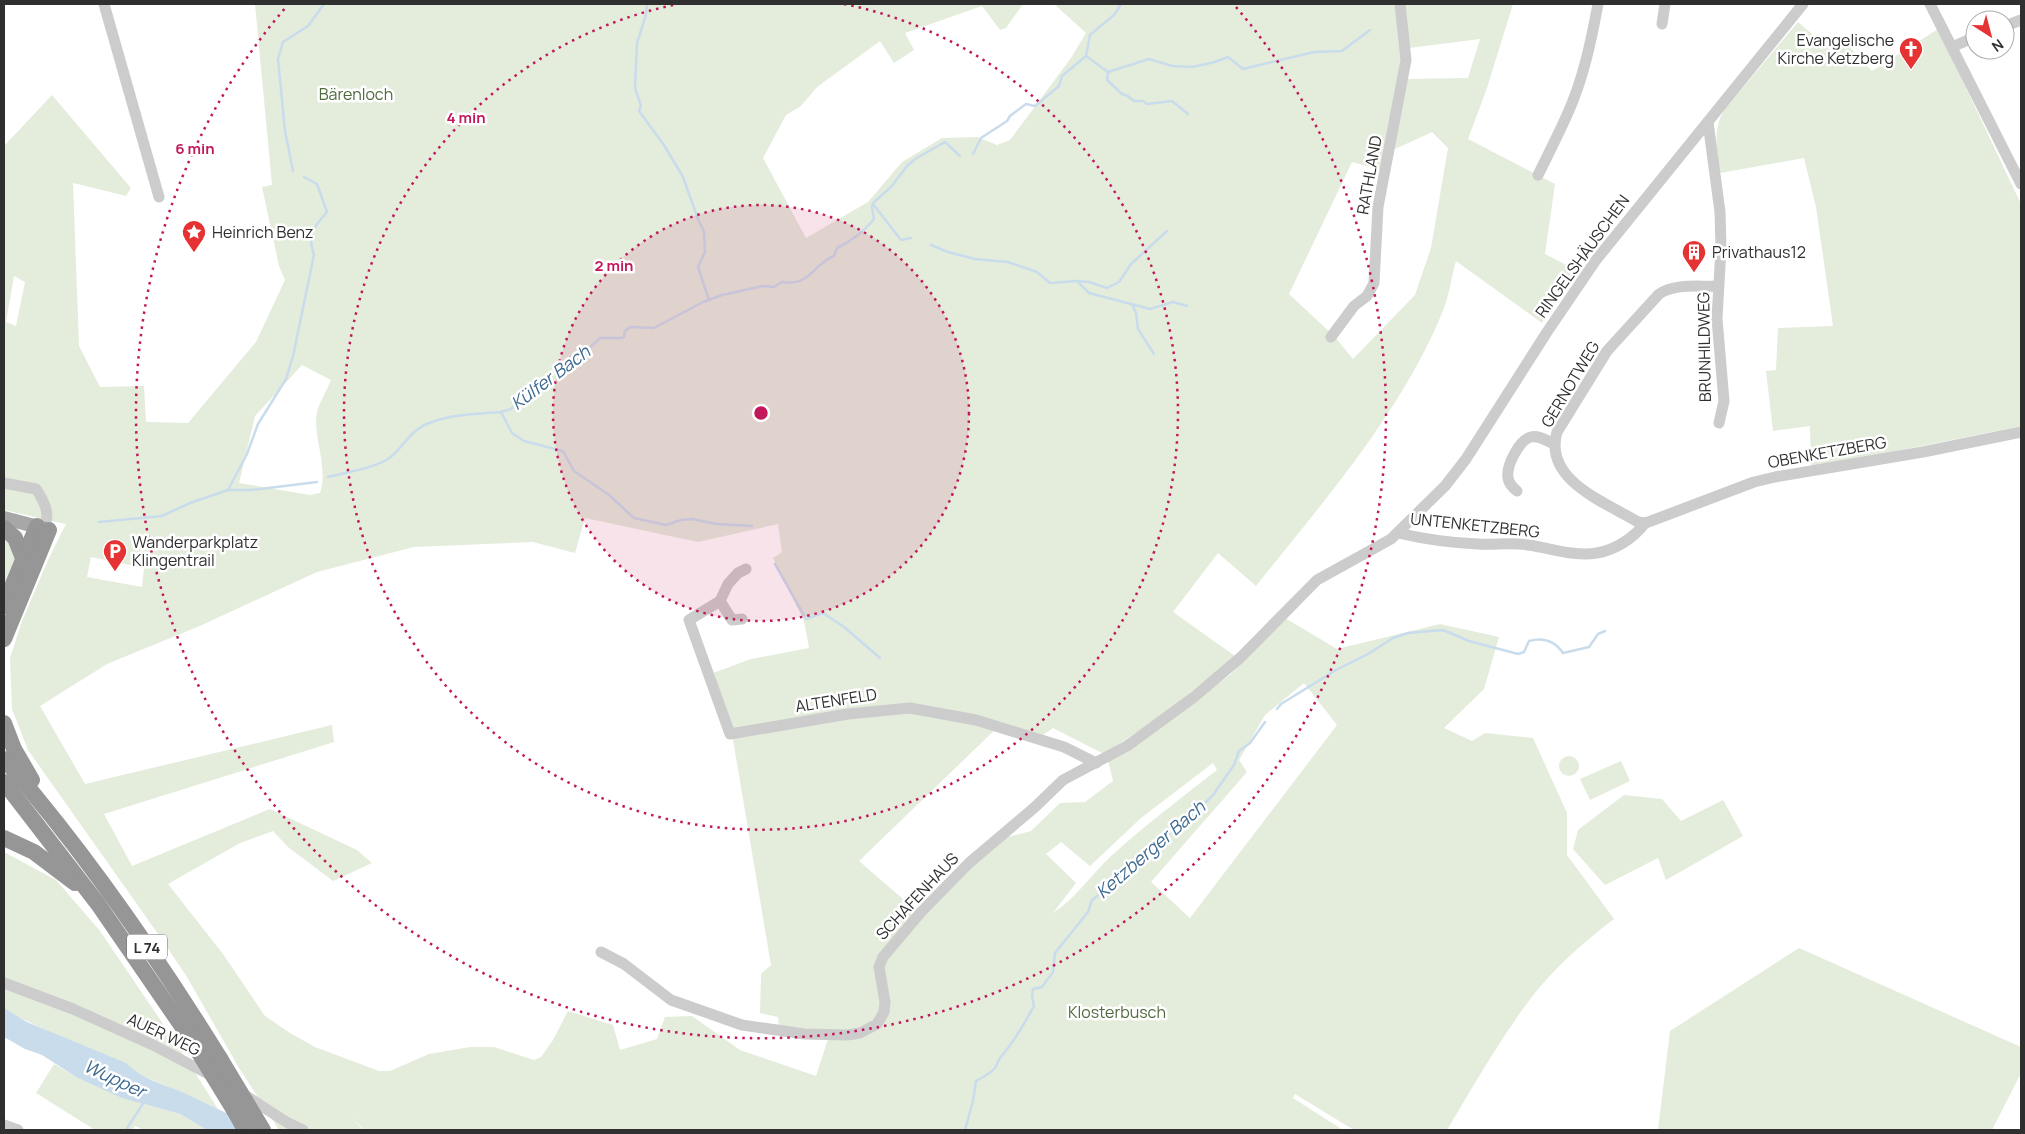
<svg xmlns="http://www.w3.org/2000/svg" width="2025" height="1134" font-family="Manrope,sans-serif">
	<rect width="100%" height="100%" fill="#fff"/>
	<!-- green -->
	<g fill="#e4ecdc" fill-rule="evenodd">
		<path d="M255 4H1023L1006 28 1000 30 982 6 905 33 914 50 894 63 880 41 817 87 801 106 786 115 763 158 806 238 868 202 902 162 942 138 977 137 997 145 1010 140 1071 58 1086 33 1054 4H1513L1487 88 1468 139 1555 184 1545 254 1578 271 1542 323 1456 261C1451 278 1449 297 1442 313 1401 413 1323 502 1256 586L1218 553 1173 612 1235 656C1193 692 1150 724 1104 754L1053 728 1043 735 1002 723 859 861 917 911C907 924 878 951 877 966 875 981 886 997 882 1012 880 1021 868 1029 859 1031 840 1035 800 1029 779 1028L778 1017 760 1013 761 974 771 965 731 728 713 673 751 659 809 648 804 621 773 558 782 552 778 524 698 542 585 518 575 553 533 542 414 547 317 572 202 625 107 664 40 706 85 784 332 725 334 742 104 814 132 866 270 809 357 850 372 863 333 881 288 847 273 831 240 843 168 884 223 954 265 1016 290 1033 315 1047 379 1071H390L429 1054 470 1047H494L534 1060 541 1057 553 1040 568 1011 613 1025 620 1050 657 1039 665 1017 692 1016 740 1050 816 1076 829 1036 858 1039 879 1025 886 1013 887 1001 882 978V967L888 954 936 902 981 858 1008 837 1031 831 1060 803 1085 802 1113 781 1108 760 1129 749 1230 675 1285 618 1337 649 1440 624 1499 637 1484 689 1444 728 1472 741 1485 733 1533 738 1567 813V855L1614 919C1586 940 1553 969 1531 998 1500 1039 1474 1085 1447 1130H1354L1295 1094 1293 1098 1343 1130H364L350 1115 363 1130H279L239 1068 187 977 163 941 28 750 12 709 10 658 22 621 48 560 66 524 4 510V146L52 95 131 188 126 196 73 183 79 346 100 387 144 386 146 422 188 423 256 342 285 280 279 266 262 187 272 185ZM1480 39 1468 78 1405 79 1393 150 1432 132 1448 148 1431 248 1415 295 1353 359 1335 337 1289 294 1352 162 1384 171 1404 51 1409 48ZM14 276 25 282 16 326 6 322ZM302 365 331 380C327 390 320 401 317 412 312 436 329 466 320 493L310 495 239 483 255 416ZM91 557 144 568 142 587 87 577ZM1304 683 1337 725 1190 918 1151 882 1247 772 1239 760 1265 715ZM1213 763 1217 770C1181 798 1144 826 1110 857 1091 875 1075 899 1053 913L1076 883 1046 854 1061 842 1090 866 1141 818Z"/>
		<path d="M1798 22 1833 52 1845 42 1872 71 1938 29 2021 204V426L1857 459 1811 466 1810 426 1773 431 1766 371 1776 370 1778 328 1833 326 1816 207 1804 158 1720 173C1717 151 1712 128 1725 109Z"/>
		<path d="M4 535 16 558 4 591Z"/>
		<circle cx="1569" cy="766" r="10"/>
		<path d="M1621 761 1630 781 1590 800 1580 779Z"/>
		<path d="M1624 795 1662 799 1681 821 1723 800 1743 836 1666 880 1658 858 1605 885 1573 849 1578 830Z"/>
		<path d="M4 852 56 880 100 931 178 1046 218 1109 136 1073 4 1010Z"/>
		<path d="M1799 948 2021 1047V1073L1992 1130H1658L1670 1031Z"/>
		<path d="M54 1064 76 1077 143 1104 180 1114 207 1130H144L135 1126 132 1130H95L36 1093Z"/>
	</g>
	<!-- water -->
	<path fill="#c9dcec" d="M4 1008 27 1022 126 1063C143 1080 163 1084 184 1093 210 1105 236 1118 262 1130H207L180 1114 122 1098 76 1077 42 1055 25 1049 4 1037Z"/>
	<g fill="none" stroke-linecap="round" stroke-linejoin="round">
		<!-- stream -->
		<g stroke="#c9dcec" stroke-width="2.5">
			<path d="M647 4 646 15 637 43 635 88 641 106 639 111 664 145 683 177 698 219 704 232 705 252 698 267 709 300"/>
			<path d="M1086 56 1108 72 1149 59 1172 66 1192 67 1215 62 1228 57 1243 69 1314 52 1342 51 1370 30"/>
			<path d="M1108 72 1107 80 1122 94 1128 96 1134 101H1143L1147 104 1172 101 1188 114"/>
			<path d="M973 154 981 138 1007 121 1010 116 1026 104 1035 106 1059 86 1062 76 1086 56 1090 35 1115 14 1121 4"/>
			<path d="M293 171 285 131 278 59 283 42 308 26 324 4"/>
			<path d="M873 204 901 240 911 238"/>
			<path d="M931 245 948 252 975 259 1008 262 1037 272 1050 283 1077 281 1089 293 1150 309 1173 302 1187 306"/>
			<path d="M1078 281 1089 282 1107 288 1119 282 1131 264 1167 231"/>
			<path d="M1132 304 1136 313 1138 329 1154 354"/>
			<path d="M501 412 511 409 573 355 585 352 600 338H622L624 337 625 331 630 327 654 328 703 302 722 295 763 286 774 287 782 282C810 287 813 264 834 256L837 248C852 241 864 231 874 219L872 207 873 203 891 187 907 166 915 159 945 142 960 156"/>
			<path d="M328 477C347 472 371 469 388 459 405 447 408 430 432 422 454 414 478 414 501 412L512 433 524 441 563 451 574 471 609 495 634 518 666 525 681 520 692 519 717 524 752 526"/>
			<path d="M228 490H251L317 482"/>
			<path d="M99 522 162 516 190 503 228 490 247 454 258 424 286 379 293 356 314 255C307 234 313 228 327 212L317 184 304 177"/>
			<path d="M775 564 806 619 823 613 844 627 880 658"/>
			<path d="M1277 709 1281 704 1336 670 1368 654 1393 638 1408 633 1443 630 1469 641 1518 654 1524 652 1529 641C1544 637 1555 641 1563 653L1589 647 1598 634 1605 631"/>
			<path d="M126 1130 144 1102"/>
			<path d="M965 1130 973 1101 976 1081C983 1077 990 1074 995 1068 997 1065 998 1061 1000 1058 1014 1042 1024 1024 1034 1006L1032 996 1033 989 1042 987 1053 972 1055 953 1088 912 1092 900 1132 870 1146 854 1157 839 1173 831 1194 814 1213 795 1234 765 1239 751 1250 743 1265 722"/>
		</g>
		<!-- minor -->
		<g stroke="#ccc" stroke-width="11">
			<path d="M104 4 159 197"/>
			<path d="M1930 4 2021 184"/>
			<path d="M1662 24 1665 4"/>
			<path d="M2005 26 2021 20"/>
			<path d="M1952 47 1975 37"/>
			<path d="M1708 122 1720 212 1721 248 1717 319 1724 401 1719 423"/>
			<path d="M1538 175C1548 155 1558 135 1567 115 1583 80 1591 42 1598 4"/>
			<path d="M1718 286C1699 287 1676 283 1659 294L1607 351 1557 432C1543 480 1605 502 1638 522L1645 523 1651 521 1754 482 1775 477 1923 452 2021 432"/>
			<path d="M1331 337 1354 306 1367 296 1374 283 1378 207 1406 60 1400 4"/>
			<path d="M4 483 36 489C44 501 51 514 44 528"/>
			<path d="M1517 491C1512 487 1509 484 1508 478 1506 466 1519 440 1531 437 1539 435 1547 441 1554 444"/>
			<path d="M1398 533C1424 539 1451 543 1478 544 1495 545 1512 542 1528 545 1551 548 1574 557 1597 553 1615 550 1634 538 1645 523"/>
			<path d="M746 569 738 573 728 584 720 601 689 620 730 734 848 714 910 708 976 720 1064 747 1096 763"/>
			<path d="M720 601 732 620 742 619"/>
			<path d="M601 952 624 964 671 1000 742 1025 804 1034 847 1035 860 1033 877 1024 884 1012 885 1002 879 967 883 957 921 912 969 863 1035 807 1063 780 1127 746 1194 697 1240 658 1317 580 1391 539 1445 486 1466 459 1547 332 1596 260 1803 4"/>
			<path d="M4 983 73 1009 153 1045 212 1076"/>
			<path d="M243 1094 288 1123 303 1130"/>
			<path d="M4 1125 18 1130"/>
		</g>
		<!-- major -->
		<path stroke="#a7a7a7" stroke-width="14" d="M4 518 46 529"/>
		<!-- highway -->
		<g stroke="#969696" stroke-width="16">
			<path d="M4 528 15 538 23 558"/>
			<path d="M4 606 37 526"/>
			<path d="M4 639 49 530"/>
			<path d="M4 723 14 749 32 780"/>
			<path d="M4 759C85 852 156 955 221 1060"/>
			<path d="M4 782 98 904 190 1038"/>
			<path d="M4 838 34 852 75 883"/>
			<path d="M234 1110 245 1130"/>
		</g>
		<!-- highway-bridge -->
		<g stroke="#969696" stroke-width="16">
			<path d="M190 1038 234 1110"/>
			<path d="M221 1060 263 1130"/>
		</g>
	</g>
	<!-- distance rings -->
	<circle cx="761" cy="413" r="208" fill="#c2185b" fill-opacity=".12"/>
	<g fill="none" stroke="#c2185b" stroke-width="2.5" stroke-dasharray="2.5 5">
		<circle cx="761" cy="413" r="208"/>
		<path d="M844 4A417 417 0 1 1 678 4"/>
		<path d="M1236 7A625 625 0 1 1 286 7"/>
	</g>
	<!-- icons -->
	<defs>
		<g id="church-pin" transform="scale(1.25)"><path d="M0 17L-7.5 6A9.5 9.5 0 1 1 7.5 6Z" fill="#e53233" stroke="#fff"/><path d="M-1.2-6h2.4v3.5h3.3v2.4h-3.3V6h-2.4V-.1h-3.3v-2.4h3.3Z" fill="#fff"/></g>
		<g id="sight-pin" transform="scale(1.25)"><path d="M0 17L-7.5 6A9.5 9.5 0 1 1 7.5 6Z" fill="#e53233" stroke="#fff"/><path d="M0-6L1.8-2.2L6-1.7L2.9 1.2L3.7 5.4L0 3.3L-3.7 5.4L-2.9 1.2L-6-1.7L-1.8-2.2Z" fill="#fff"/></g>
		<g id="building-pin" transform="scale(1.25)"><path d="M0 17L-7.5 6A9.5 9.5 0 1 1 7.5 6Z" fill="#e53233" stroke="#fff"/><path d="M-4-6H4V6H1V3H-1V6H-4ZM-2.5-4.3h1.7v1.8h-1.7ZM.8-4.3h1.7v1.8H.8ZM-2.5-1h1.7V.8h-1.7ZM.8-1h1.7V.8H.8Z" fill="#fff"/></g>
		<g id="parking-pin" transform="scale(1.25)"><path d="M0 17L-7.5 6A9.5 9.5 0 1 1 7.5 6Z" fill="#e53233" stroke="#fff"/><path d="M-3.5-5.5H1a3.5 3.5 0 0 1 0 7H-1V5.5H-3.5ZM-1-3.4V-.6H.8a1.4 1.4 0 0 0 0-2.8Z" fill="#fff"/></g>
	</defs>
	<g fill-rule="evenodd">
		<use href="#church-pin" x="1911" y="49"/>
		<use href="#sight-pin" x="194" y="232"/>
		<use href="#building-pin" x="1694" y="252"/>
		<use href="#parking-pin" x="115" y="551"/>
	</g>
	<g text-anchor="middle" dominant-baseline="central" stroke-width="5" stroke-linejoin="round" paint-order="stroke">
		<!-- shield labels -->
		<rect fill="#fff" stroke="#6d6d6d" stroke-width="1" x="127" y="934.5" width="40" height="25" rx="4"/>
		<g font-size="15" font-weight="bold" fill="#2f2f2f">
			<text x="147" y="947">L 74</text>
		</g>
		<!-- poi labels -->
		<g font-size="16" fill="#2f2f2f" stroke="#fff" text-anchor="start">
			<text x="1894" y="40" text-anchor="end">Evangelische<tspan x="1894" dy="18">Kirche Ketzberg</tspan></text>
			<text x="212" y="232">Heinrich Benz</text>
			<text x="1712" y="252">Privathaus12</text>
			<text x="132" y="542">Wanderparkplatz<tspan x="132" dy="18">Klingentrail</tspan></text>
		</g>
		<!-- park labels -->
		<g font-size="16" fill="#4f6a3c" stroke="#fff">
			<text x="356" y="94">Bärenloch</text>
			<text x="1117" y="1012">Klosterbusch</text>
		</g>
		<!-- street labels -->
		<g font-size="16" fill="#2f2f2f" stroke="#fff">
			<text transform="translate(1369 175) rotate(-80)">RATHLAND</text>
			<text transform="translate(1582 256) rotate(-54)">RINGELSHÄUSCHEN</text>
			<text transform="translate(1704 347) rotate(-91)">BRUNHILDWEG</text>
			<text transform="translate(1570 384) rotate(-59)">GERNOTWEG</text>
			<text transform="translate(1827 452) rotate(-10)">OBENKETZBERG</text>
			<text transform="translate(1475 525) rotate(6)">UNTENKETZBERG</text>
			<text transform="translate(836 700) rotate(-9)">ALTENFELD</text>
			<text transform="translate(917 896) rotate(-47)">SCHAFENHAUS</text>
			<text transform="translate(164 1034) rotate(25)">AUER WEG</text>
		</g>
		<!-- water labels -->
		<g font-size="18" font-style="italic" fill="#3d6a91" stroke="#fff">
			<text transform="translate(550 377) rotate(-37)">Külfer Bach</text>
			<text transform="translate(1150 849) rotate(-41)">Ketzberger Bach</text>
			<text transform="translate(115 1078) rotate(25)">Wupper</text>
		</g>
	</g>
	<circle cx="761" cy="413" r="8" fill="#c2185b" stroke="#fff" stroke-width="2.5"/>
	<g font-size="15" text-anchor="middle" font-weight="bold" fill="#c2185b" stroke="#fff" stroke-width="5" stroke-linejoin="round" paint-order="stroke">
		<text x="466" y="123">4 min</text>
		<text x="195" y="154">6 min</text>
		<text x="614" y="271">2 min</text>
	</g>
	<!-- border -->
	<rect width="2025" height="1134" fill="none" stroke="#2f2f2f" stroke-width="10"/>
	<!-- north arrow -->
	<g transform="translate(1990 35) rotate(144)"><circle r="24" fill="#ffffff" stroke="#acacac"/>
	<path d="M0-4L9 19L0 12L-9 19Z" fill="#e53233"/>
	<text y="-8" font-size="14" font-weight="bold" text-anchor="middle" fill="#2f2f2f">N</text>
	</g>
</svg>
